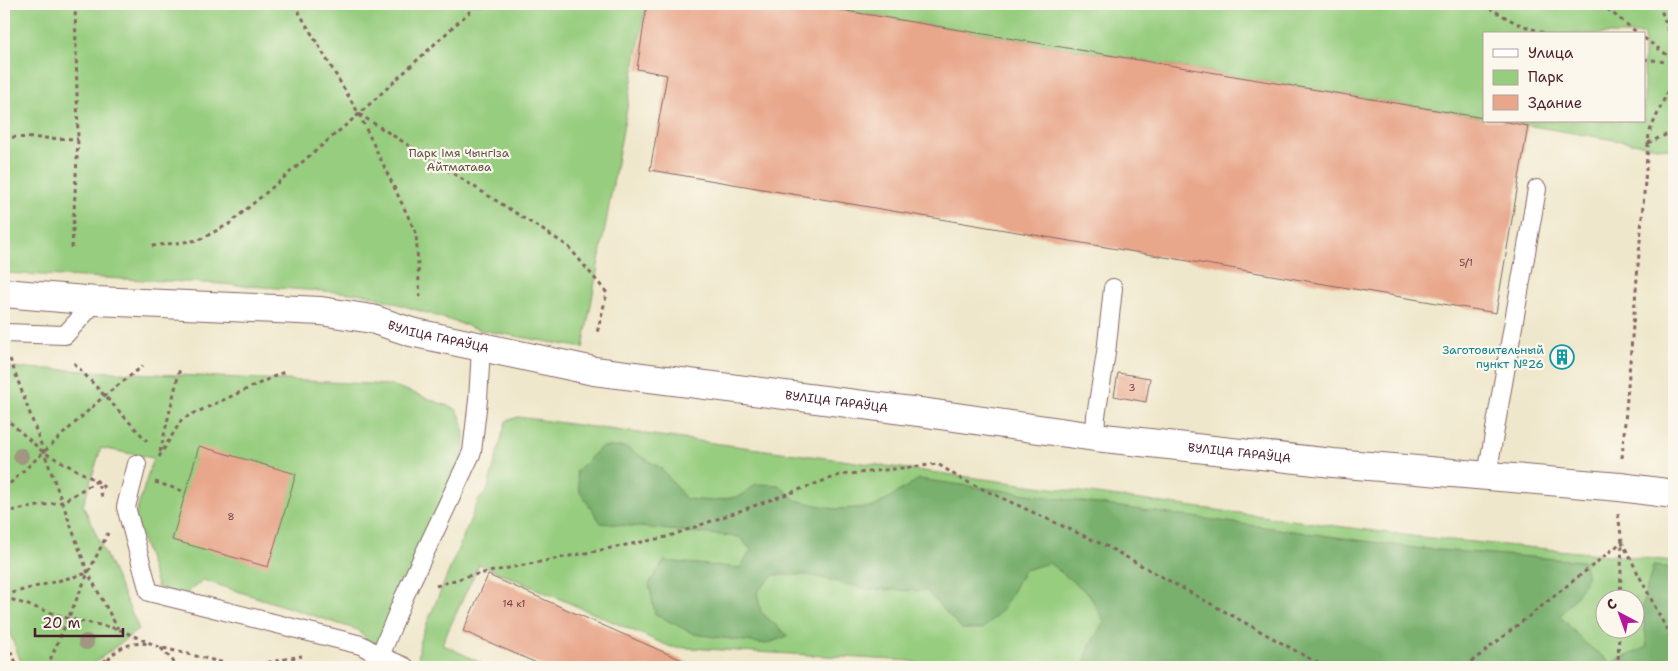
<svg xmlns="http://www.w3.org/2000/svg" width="1678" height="671" font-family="'Shantell Sans',sans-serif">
	<rect width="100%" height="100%" fill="#fbf7ec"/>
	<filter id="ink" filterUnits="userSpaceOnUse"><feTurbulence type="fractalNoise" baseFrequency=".02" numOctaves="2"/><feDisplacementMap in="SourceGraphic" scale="10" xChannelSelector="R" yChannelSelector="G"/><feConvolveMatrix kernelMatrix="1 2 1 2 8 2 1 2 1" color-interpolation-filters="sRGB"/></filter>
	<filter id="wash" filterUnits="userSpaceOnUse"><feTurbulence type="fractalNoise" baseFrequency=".0096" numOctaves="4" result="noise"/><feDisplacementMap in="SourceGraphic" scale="20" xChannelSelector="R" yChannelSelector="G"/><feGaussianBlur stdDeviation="1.12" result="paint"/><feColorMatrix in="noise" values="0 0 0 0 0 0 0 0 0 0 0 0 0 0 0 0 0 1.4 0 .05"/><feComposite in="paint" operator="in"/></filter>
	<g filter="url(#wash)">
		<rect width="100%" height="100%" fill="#efe7cb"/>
		<!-- green -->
		<g fill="#97cd7f" stroke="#707655" fill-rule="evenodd">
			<path d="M4 4H646L583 348 481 330 366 294 205 283 4 273Z"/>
			<path d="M805 4H1674V150L1502 121H1644V34H1484V118Z"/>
			<path d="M4 367 392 385 456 409C466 422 464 440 463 455L379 652 358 630 203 580 185 595 158 588 135 517 153 458 101 448 83 505 139 629 89 667H23L11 636 4 630Z"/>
			<path d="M518 417 1419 537 1674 561V667H926L911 661 671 647 479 564 442 644 481 663 479 667H421L418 662 420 640 479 499 487 492 506 421ZM1606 598H1636V628H1606Z"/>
		</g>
		<!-- forest -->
		<path fill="#79b06e" stroke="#62684c" d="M601 447H625L661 468 686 499 714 501 741 496 756 484 779 485 795 500 835 509 874 507 919 479 1415 548 1583 561 1587 578 1576 596 1560 616 1585 643 1611 663 1647 647 1642 606 1653 566 1674 568V667H1082L1092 642 1104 621 1089 594 1049 563 1024 570 1003 609 983 629H962L926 591 866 589 810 575H773L757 592 761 612 788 636 766 644 694 634 655 614 649 584 664 561 740 568 751 550 740 537 601 523 580 492 576 472Z"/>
		<g id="blocks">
			<!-- building -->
			<g fill="#e8a68a">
				<path d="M647 4H805L1484 118V121H1502L1528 126 1496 313 650 170 667 75 637 69Z"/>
				<path d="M1118 373 1150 378 1146 402 1114 396Z"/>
				<path d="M199 446 296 474 268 567 172 540Z"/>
				<path d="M488 575 698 667H546L463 631Z"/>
			</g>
		</g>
	</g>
	<g filter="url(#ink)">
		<use href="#blocks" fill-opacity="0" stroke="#846563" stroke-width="1"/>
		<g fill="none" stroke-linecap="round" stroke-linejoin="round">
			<!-- lane casing -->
			<g stroke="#846563" stroke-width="20">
				<g id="lane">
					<path d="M4 333 65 335 96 301"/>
					<path d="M1095 437 1096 416 1106 353 1113 288"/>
					<path d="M137 464 126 507 149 592 361 645 380 656 405 667"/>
					<path d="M1487 475 1537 189"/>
					<path d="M380 656 404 597 472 452 478 400 481 348"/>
				</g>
			</g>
			<!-- street casing -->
			<g stroke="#846563" stroke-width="30">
				<g id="street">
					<path id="s1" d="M4 293 96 301 321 311 372 319 411 332 594 371 927 413 1095 437 1333 463 1620 487 1674 494"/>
				</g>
			</g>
			<!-- path -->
			<g stroke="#846563" stroke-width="3" stroke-dasharray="4 4" stroke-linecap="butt">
				<path d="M294 4 359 114 416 233 420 298"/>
				<path d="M1482 4 1516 23 1546 34"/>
				<path d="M1601 4 1639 34"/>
				<path d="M1659 4 1674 47"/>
				<path d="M1644 38 1674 60"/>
				<path d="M1644 59 1674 63"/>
				<path d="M359 114 568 246 607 293 597 333"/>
				<path d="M4 137 78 139"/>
				<path d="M1648 143 1674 131"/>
				<path d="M152 246 199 240 229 224 359 114 478 4"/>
				<path d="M72 248 78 139 75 4"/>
				<path d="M10 359 88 573 118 629"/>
				<path d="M74 363 147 441"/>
				<path d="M4 417 43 452 97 481 107 490"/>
				<path d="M160 452 180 368"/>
				<path d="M159 457 182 419 284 372"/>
				<path d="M1622 458 1649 133 1674 77"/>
				<path d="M155 482 186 492"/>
				<path d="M4 489 104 396 143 366"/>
				<path d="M4 512 62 502 97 481 103 499"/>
				<path d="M1618 514 1622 542 1620 598"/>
				<path d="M436 586 468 576 667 537 840 475 938 464 961 479 1108 547 1325 667"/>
				<path d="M4 595 88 573"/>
				<path d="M4 597 67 618 118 629 159 647 241 667"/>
				<path d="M4 637 18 667"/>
				<path d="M161 648 173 661 176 667"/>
				<path d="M47 667 88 573 108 533"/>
				<path d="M97 667 107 659"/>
				<path d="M104 667C113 648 130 641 151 644"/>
				<path d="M244 667 302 656"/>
				<path d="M1465 667 1622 542 1674 644"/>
				<path d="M1618 667 1619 628"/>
			</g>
			<!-- lane -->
			<use href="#lane" stroke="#fff" stroke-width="18"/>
			<!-- street -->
			<use href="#street" stroke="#fff" stroke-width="28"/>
		</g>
		<!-- trees -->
		<g fill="#a19681">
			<circle cx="21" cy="456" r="8"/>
			<circle cx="86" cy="642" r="8"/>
		</g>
	</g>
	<!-- icons -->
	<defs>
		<g id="building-ring" transform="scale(1.25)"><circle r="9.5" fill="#fbf7ec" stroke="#0f9aa8" stroke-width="1.5"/><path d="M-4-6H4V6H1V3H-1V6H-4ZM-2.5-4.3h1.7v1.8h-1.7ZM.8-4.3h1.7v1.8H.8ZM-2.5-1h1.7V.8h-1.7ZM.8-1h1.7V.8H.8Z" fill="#0f9aa8"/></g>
	</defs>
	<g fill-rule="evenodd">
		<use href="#building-ring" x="1562" y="357"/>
	</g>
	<g text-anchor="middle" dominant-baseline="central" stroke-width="4.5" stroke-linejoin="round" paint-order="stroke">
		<!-- number labels -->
		<g font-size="10" fill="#724143">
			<text x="1466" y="262">5/1</text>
			<text x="1132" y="387">3</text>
			<text x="231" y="516">8</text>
			<text x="514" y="603">14 к1</text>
		</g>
		<!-- park labels -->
		<g font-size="12" fill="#615344" stroke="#fbf7ec">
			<text x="459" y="153">Парк імя Чынгіза<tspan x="459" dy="14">Айтматава</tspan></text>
		</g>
		<!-- street labels -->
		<g font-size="12" fill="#4a1f2b" stroke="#fbf7ec">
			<text stroke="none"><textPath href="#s1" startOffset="438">ВУЛІЦА ГАРАЎЦА</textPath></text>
			<text stroke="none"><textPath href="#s1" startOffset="842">ВУЛІЦА ГАРАЎЦА</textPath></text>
			<text stroke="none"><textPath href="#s1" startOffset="1248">ВУЛІЦА ГАРАЎЦА</textPath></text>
		</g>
		<!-- culture labels -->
		<g font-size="12" fill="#0d838f" stroke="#fbf7ec" text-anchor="end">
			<text x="1544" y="350">Заготовительный<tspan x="1544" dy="14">пункт №26</tspan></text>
		</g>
	</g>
	<!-- margin -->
	<rect width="1678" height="671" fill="none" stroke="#fbf7ec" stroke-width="20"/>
	<!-- legend -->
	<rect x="1483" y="32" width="162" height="90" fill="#fbf7ec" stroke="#b4a19f"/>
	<rect x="1493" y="49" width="25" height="8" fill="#ffffff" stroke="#b4a19f"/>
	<text x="1528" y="58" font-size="15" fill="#4a1f2b">Улица</text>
	<rect x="1493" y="70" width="25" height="15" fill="#97cd7f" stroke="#b4a19f"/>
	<text x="1528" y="82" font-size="15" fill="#4a1f2b">Парк</text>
	<rect x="1493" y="95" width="25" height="15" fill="#e8a68a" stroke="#b4a19f"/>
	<text x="1528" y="108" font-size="15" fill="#4a1f2b">Здание</text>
	<!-- north arrow -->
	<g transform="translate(1620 614) rotate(319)"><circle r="24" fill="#fbf7ec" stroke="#b4a19f"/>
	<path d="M0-4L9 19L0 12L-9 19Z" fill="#b5179e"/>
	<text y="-8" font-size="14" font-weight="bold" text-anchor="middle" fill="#4a1f2b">С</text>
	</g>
	<!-- scale -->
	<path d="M35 628v8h88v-8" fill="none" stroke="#4a1f2b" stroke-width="2.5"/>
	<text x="42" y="628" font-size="15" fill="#4a1f2b" stroke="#fbf7ec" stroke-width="4" paint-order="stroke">20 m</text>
</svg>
